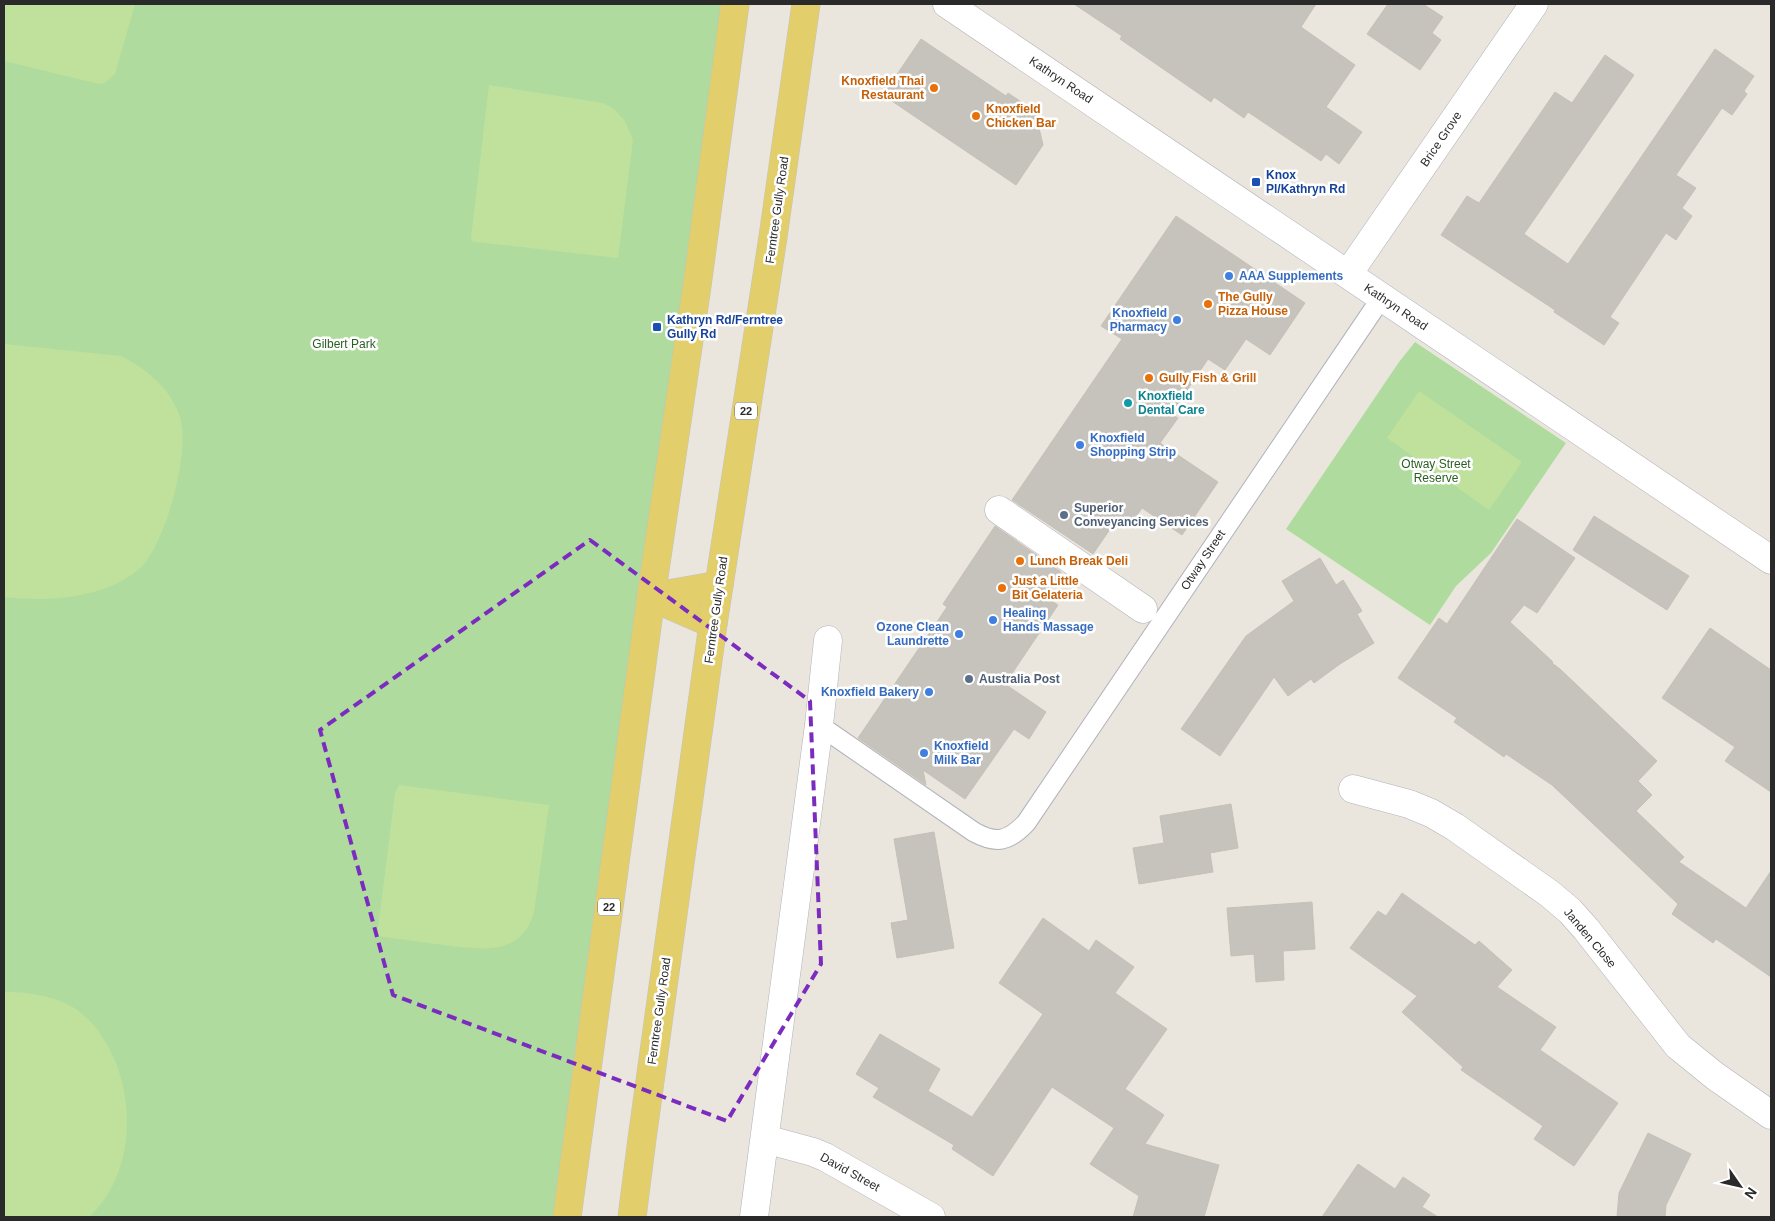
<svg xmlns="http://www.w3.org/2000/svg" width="1775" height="1221" font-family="Arial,sans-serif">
	<rect width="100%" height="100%" fill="#eae6dd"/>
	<!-- green -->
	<g fill="#afdb9f">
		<path d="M4 4H735L567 1217H4Z"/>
		<path d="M1415 342 1566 443 1491 553 1456 586 1430 625 1286 529 1399 362Z"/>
	</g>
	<!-- pitch -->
	<g fill="#bfe19c">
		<path d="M4 4H135L115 74 104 83 99 84 4 61Z"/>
		<path d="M489 85 603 103 614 109 625 121 633 140 618 258 476 242H473L471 238Z"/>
		<path d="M4 344 121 356C146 368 171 389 180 417 191 451 165 548 138 570 103 599 46 602 4 597Z"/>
		<path d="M1419 391 1522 462 1489 510 1387 438Z"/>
		<path d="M399 785 549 805 534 912C521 958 480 949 443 945 421 942 399 939 377 936L395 793Z"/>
		<path d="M4 992C31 992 65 997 86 1017 137 1067 143 1167 89 1217H4Z"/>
	</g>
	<!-- building -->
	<g fill="#c6c2bc" stroke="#c5c1b7">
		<path d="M1074 4H1316L1301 27 1355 65 1326 107 1362 132 1339 164 1326 154 1321 161 1248 112 1244 118 1214 97 1211 102 1120 39 1122 36Z"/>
		<path d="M1388 4H1423L1443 17 1432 33 1441 40 1420 70 1367 34Z"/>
		<path d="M921 39 1006 96 1008 93 1035 111 1043 145 1016 185 883 95Z"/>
		<path d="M1715 49 1754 76 1744 91 1747 94 1732 115 1722 108 1676 175 1696 188 1682 208 1692 216 1676 240 1666 233 1610 317 1619 323 1604 345 1554 312 1555 310 1441 235 1467 196 1479 203 1555 92 1572 103 1605 55 1634 75 1524 234 1568 264Z"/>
		<path d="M1176 216 1305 303 1270 355 1246 339 1225 370 1208 359 1171 414 1178 418 1160 443 1218 482 1182 535 1142 508 1129 527 1117 519 1093 554 1012 500 1122 339 1101 326Z"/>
		<path d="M1594 516 1689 576 1667 610 1573 550Z"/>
		<path d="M1517 519 1575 558 1537 613 1524 605 1510 622 1553 662 1552 663 1560 669 1657 761 1638 781 1652 795 1636 811 1684 857 1679 862 1746 908 1771 871V977L1716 939 1713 943 1672 914 1678 904 1552 785 1506 754 1504 757 1454 722 1457 718 1398 678 1439 618 1447 624Z"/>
		<path d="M995 526 1061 572 1045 597 1058 605 1005 684 1046 712 1029 739 1014 729 965 799 923 770 926 785 858 738 947 607 943 604Z"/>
		<path d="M1320 558 1336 585 1343 580 1362 611 1357 614 1374 643 1340 664 1314 683 1311 679 1288 696 1274 677 1220 756 1181 729 1246 636 1294 601 1282 581Z"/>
		<path d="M1710 628 1771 670V792L1725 761 1735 747 1662 698Z"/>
		<path d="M1231 804 1238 848 1210 853 1213 872 1139 884 1133 848 1164 843 1160 816Z"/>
		<path d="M934 832 954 948 897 958 891 923 908 920 894 839Z"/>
		<path d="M1402 893 1475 945 1479 941 1512 970 1497 987 1556 1027 1540 1050 1618 1103 1574 1166 1534 1139 1543 1126 1461 1070 1463 1067 1402 1012 1417 996 1350 948 1378 911 1386 916Z"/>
		<path d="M1312 902 1315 949 1283 951 1284 980 1256 982 1254 954 1231 956 1227 908Z"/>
		<path d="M1043 918 1089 951 1096 940 1134 967 1115 993 1167 1029 1125 1089 1164 1115 1145 1144 1219 1165 1204 1217H1133L1139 1196 1090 1164 1114 1128 1052 1087 993 1176 952 1149 954 1145 873 1097 879 1088 856 1074 880 1034 940 1069 928 1091 972 1117 1043 1014 999 983Z"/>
		<path d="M1648 1133 1691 1154 1666 1205 1665 1217H1617L1619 1193Z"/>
		<path d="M1358 1164 1395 1189 1403 1177 1430 1195 1422 1207 1438 1217H1322Z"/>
	</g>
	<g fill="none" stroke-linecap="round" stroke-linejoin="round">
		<!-- service casing -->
		<g stroke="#b1b2bc" stroke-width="21">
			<path id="service" d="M819 725 974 832C996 844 1008 842 1026 823L1382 297"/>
		</g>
		<!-- pedestrian casing -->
		<g stroke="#b1b2bc" stroke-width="29">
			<path id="pedestrian" d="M999 510 1143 609"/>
		</g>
		<!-- minor casing -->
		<g stroke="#b1b2bc" stroke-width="29">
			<g id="minor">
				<path d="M947 4 1771 560"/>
				<path d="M1348 274 1534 4"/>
				<path d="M1353 789 1409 804 1431 813 1455 827 1550 894 1570 911 1586 929 1678 1046 1715 1076 1771 1115"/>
				<path d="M765 1139 813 1152 825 1157 931 1217"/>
				<path d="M754 1217 819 725 828 640"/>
			</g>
		</g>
		<!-- primary casing -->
		<g stroke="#c3c3c3" stroke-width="29">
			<g id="primary">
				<path d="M651 597 719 585"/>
				<path d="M651 597 713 624"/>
				<path d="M567 1217 651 597 697 286 735 4"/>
				<path d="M632 1217 642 1139 713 624 773 237 806 4"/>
			</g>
		</g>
		<!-- service -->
		<use href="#service" stroke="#fff" stroke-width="19"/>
		<!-- pedestrian -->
		<use href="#pedestrian" stroke="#fff" stroke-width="28"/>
		<!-- minor -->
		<use href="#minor" stroke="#fff" stroke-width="28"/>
		<!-- primary -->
		<use href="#primary" stroke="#e2cf6b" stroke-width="28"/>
	</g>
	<!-- marked area -->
	<path fill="none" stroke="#7b2cbf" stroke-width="4" stroke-dasharray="10 6" stroke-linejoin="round" d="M590 540 810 701 821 964 727 1121 393 995 320 730Z"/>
	<!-- markers -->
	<g fill="#e8710a" stroke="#fff" stroke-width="2">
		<circle cx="934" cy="88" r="5"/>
		<circle cx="976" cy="116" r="5"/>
		<circle cx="1208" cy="304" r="5"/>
		<circle cx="1149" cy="378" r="5"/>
		<circle cx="1020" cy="561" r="5"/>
		<circle cx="1002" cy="588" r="5"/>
	</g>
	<g fill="#1a4fb4" stroke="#fff" stroke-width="2">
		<rect x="1251" y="177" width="10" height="10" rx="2.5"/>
		<rect x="652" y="322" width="10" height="10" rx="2.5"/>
	</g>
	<g fill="#3f7fe0" stroke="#fff" stroke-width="2">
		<circle cx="1229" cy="276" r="5"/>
		<circle cx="1177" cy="320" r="5"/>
		<circle cx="1080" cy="445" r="5"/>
		<circle cx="993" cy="620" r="5"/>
		<circle cx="959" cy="634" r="5"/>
		<circle cx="929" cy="692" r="5"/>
		<circle cx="924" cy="753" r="5"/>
	</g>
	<circle fill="#0f9aa8" stroke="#fff" stroke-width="2" cx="1128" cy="403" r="5"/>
	<g fill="#5c6f8a" stroke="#fff" stroke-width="2">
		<circle cx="1064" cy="515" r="5"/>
		<circle cx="969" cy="679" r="5"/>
	</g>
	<g text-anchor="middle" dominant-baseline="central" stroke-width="5" stroke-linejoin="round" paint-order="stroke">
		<!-- shield labels -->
		<g fill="#fff" stroke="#6a6a6a" stroke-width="1">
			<rect x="735" y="402.5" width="22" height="17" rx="4"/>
			<rect x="598" y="898.5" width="22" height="17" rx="4"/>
		</g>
		<g font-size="11" font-weight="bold" fill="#2a2a2a">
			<text x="746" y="411">22</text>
			<text x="609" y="907">22</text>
		</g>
		<!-- street labels -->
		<g font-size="12" fill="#2a2a2a" stroke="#fff">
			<text transform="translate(1061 80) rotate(34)">Kathryn Road</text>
			<text transform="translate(1441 139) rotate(-56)">Brice Grove</text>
			<text transform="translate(777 210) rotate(-82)">Ferntree Gully Road</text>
			<text transform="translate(1396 307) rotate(34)">Kathryn Road</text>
			<text transform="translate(1203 560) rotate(-56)">Otway Street</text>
			<text transform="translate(716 610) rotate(-82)">Ferntree Gully Road</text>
			<text transform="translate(1590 938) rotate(50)">Janden Close</text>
			<text transform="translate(659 1011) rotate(-82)">Ferntree Gully Road</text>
			<text transform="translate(850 1172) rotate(29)">David Street</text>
		</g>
		<!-- food labels -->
		<g font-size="12" font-weight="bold" fill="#c56008" stroke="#fff" text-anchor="start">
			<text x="924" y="81" text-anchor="end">Knoxfield Thai<tspan x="924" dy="14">Restaurant</tspan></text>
			<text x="986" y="109">Knoxfield<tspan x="986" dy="14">Chicken Bar</tspan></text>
			<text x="1218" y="297">The Gully<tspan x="1218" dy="14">Pizza House</tspan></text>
			<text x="1159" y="378">Gully Fish &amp; Grill</text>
			<text x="1030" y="561">Lunch Break Deli</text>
			<text x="1012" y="581">Just a Little<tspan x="1012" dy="14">Bit Gelateria</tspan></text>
		</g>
		<!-- transit labels -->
		<g font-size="12" font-weight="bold" fill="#164399" stroke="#fff" text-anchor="start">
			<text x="1266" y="175">Knox<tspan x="1266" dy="14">Pl/Kathryn Rd</tspan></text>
			<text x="667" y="320">Kathryn Rd/Ferntree<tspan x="667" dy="14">Gully Rd</tspan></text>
		</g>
		<!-- shop labels -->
		<g font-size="12" font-weight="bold" fill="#366cbe" stroke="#fff" text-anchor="start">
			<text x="1239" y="276">AAA Supplements</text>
			<text x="1167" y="313" text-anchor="end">Knoxfield<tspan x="1167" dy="14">Pharmacy</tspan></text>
			<text x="1090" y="438">Knoxfield<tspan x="1090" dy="14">Shopping Strip</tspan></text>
			<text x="1003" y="613">Healing<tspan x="1003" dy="14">Hands Massage</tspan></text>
			<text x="949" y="627" text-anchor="end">Ozone Clean<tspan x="949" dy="14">Laundrette</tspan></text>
			<text x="919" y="692" text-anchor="end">Knoxfield Bakery</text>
			<text x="934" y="746">Knoxfield<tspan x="934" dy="14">Milk Bar</tspan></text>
		</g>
		<!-- park labels -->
		<g font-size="12" fill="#295f21" stroke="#fff">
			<text x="344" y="344">Gilbert Park</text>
			<text x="1436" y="464">Otway Street<tspan x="1436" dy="14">Reserve</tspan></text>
		</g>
		<!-- culture labels -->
		<g font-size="12" font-weight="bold" fill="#0d838f" stroke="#fff" text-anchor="start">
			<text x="1138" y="396">Knoxfield<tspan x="1138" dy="14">Dental Care</tspan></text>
		</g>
		<!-- service labels -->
		<g font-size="12" font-weight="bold" fill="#4e5e75" stroke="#fff" text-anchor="start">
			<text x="1074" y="508">Superior<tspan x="1074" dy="14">Conveyancing Services</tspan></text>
			<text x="979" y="679">Australia Post</text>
		</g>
	</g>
	<!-- border -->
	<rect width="1775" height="1221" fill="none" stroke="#2a2a2a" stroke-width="10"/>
	<!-- north arrow -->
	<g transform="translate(1740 1186) rotate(124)" stroke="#ffffff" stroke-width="4" paint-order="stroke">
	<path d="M0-4L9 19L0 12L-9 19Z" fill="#2a2a2a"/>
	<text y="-8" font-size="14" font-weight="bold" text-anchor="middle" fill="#2a2a2a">N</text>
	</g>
</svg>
